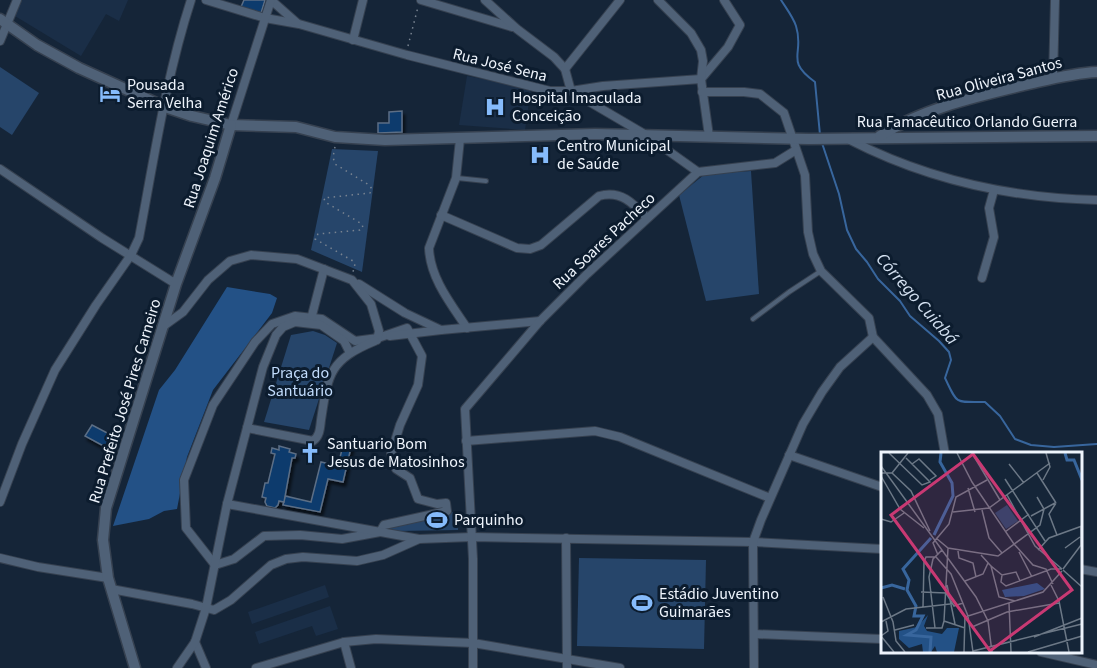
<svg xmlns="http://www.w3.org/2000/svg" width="1097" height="668" font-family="'Source Sans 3',sans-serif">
	<defs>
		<filter id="shadow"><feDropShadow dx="2.5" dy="4" stdDeviation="1.5" flood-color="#0009"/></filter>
	</defs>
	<rect width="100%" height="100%" fill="#152538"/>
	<!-- built -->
	<g fill="#1a2e47">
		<path d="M22 0H128L119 21 106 14 81 56 15 16Z"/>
		<path d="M467 76 531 88 525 130 459 125Z"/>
		<path d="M325 585 329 597 252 624 248 612Z"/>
		<path d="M330 606 338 629 316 636 312 626 259 644 255 632Z"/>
	</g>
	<!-- green -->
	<g fill="#26456a">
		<path d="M0 67 39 93 12 135 0 127Z"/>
		<path d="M332 149 378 151 362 272 311 250Z"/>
		<path d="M751 171 759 294 706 301 679 195 705 174Z"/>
		<path d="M313 331 325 335 337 343 309 430 264 422 291 335Z"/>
		<path d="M459 511 458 530 398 531 389 529 392 524Z"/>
		<path d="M579 558 706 560 704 649 577 646Z"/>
	</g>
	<!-- forest -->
	<path fill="#235186" d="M227 287 270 294 277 298 272 313 213 390 187 457 177 509 164 511 149 519 113 526 159 390 175 370Z"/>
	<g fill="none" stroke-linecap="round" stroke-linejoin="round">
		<!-- stream -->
		<g stroke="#38669d" stroke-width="2">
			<path d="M781 0C786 8 793 17 796 26 805 54 784 60 815 82L820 135"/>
			<path d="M822 143 839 194 847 230 856 249 867 262 878 279 900 301 910 316 939 341 949 352 951 360 945 378C958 405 954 402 985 402L1000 416 1015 439 1031 445 1054 447 1097 444"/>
		</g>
	</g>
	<!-- building -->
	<g fill="#083a6d" stroke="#5c6e85" stroke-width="1.5" filter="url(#shadow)">
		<path d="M244 0H265L261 13 241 7Z"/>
		<path d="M402 111V132L378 133V123H389V112Z"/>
		<path d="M92 425 113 436 110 441 115 444 111 450 85 436Z"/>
		<path d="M344 441 352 443 343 482 328 479 320 512 283 505 285 496 311 502 321 462 338 466Z"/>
		<path d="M279 446 290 449 289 452 296 454 295 458H292L284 502 279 501 278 505 275 508 267 506 265 502 266 498 262 497 265 483H268L275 454 271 453 272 448 279 450Z"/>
	</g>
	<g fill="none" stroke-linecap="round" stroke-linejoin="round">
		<!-- lane casing -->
		<g stroke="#364150" stroke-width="6">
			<g id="lane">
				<path d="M457 178 486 181"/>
				<path d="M753 319 789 292 821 271"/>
			</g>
		</g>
		<!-- street casing -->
		<g stroke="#364150" stroke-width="10">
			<g id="street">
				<path d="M206 0 265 18 299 24 407 55 550 91H571L603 86 701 79 728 47 740 25 724 0"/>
				<path d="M271 0 297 23"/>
				<path d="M421 0 512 27"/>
				<path d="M485 0 517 29 554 57 565 69 571 91 646 135 698 172"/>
				<path d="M658 0 691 33 701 50 703 61 701 79 709 136"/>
				<path d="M353 40 363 0"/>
				<path d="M0 41 17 0"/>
				<path d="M565 69 620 0"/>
				<path d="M1053 79 1055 0"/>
				<path d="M702 92H744L760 94 784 113 805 175 808 232 813 254 821 271 869 318 873 337 927 395 938 414 945 454"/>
				<path d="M231 125 271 0"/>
				<path d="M460 139 456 178 429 248C430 278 451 304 467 328"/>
				<path d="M850 140C928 180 1010 198 1097 200"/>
				<path d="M0 169 102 238 176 284"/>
				<path d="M441 215 517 248 530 249 541 245 599 196C621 190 633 203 647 218"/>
				<path d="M982 278 994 237 989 208 994 190"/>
				<path d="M359 284 405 313 441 330 540 321"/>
				<path d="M295 316 322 319 355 341 378 338 407 328 422 356 418 385 400 425 391 454 396 469 410 478 418 499 437 504 446 503 447 511 384 525 380 532 342 539 300 535 264 536 234 559 215 565 186 528 184 480 213 405 255 342 272 324Z"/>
				<path d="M310 323 324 269"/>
				<path d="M165 325 183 312 208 280 230 261 251 255 297 259 352 280 371 304 379 331 377 340"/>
				<path d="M390 336 441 330"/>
				<path d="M247 428 313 441C320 436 320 428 321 420 328 374 329 360 375 341"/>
				<path d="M466 441 595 431 620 437 770 498"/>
				<path d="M789 455 882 487"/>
				<path d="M0 502 22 444 55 370 96 305 131 255 139 238C154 159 166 77 191 0"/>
				<path d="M227 504 419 539"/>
				<path d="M566 538 567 668"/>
				<path d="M0 558 38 567 108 578"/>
				<path d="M1080 569 1097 572"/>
				<path d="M111 589 192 604 214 610 231 600 271 565 286 559 303 557 357 561 383 555 419 539 472 537 753 542 882 549"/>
				<path d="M754 634 882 639"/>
				<path d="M195 642 206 668"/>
				<path d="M344 642 351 668"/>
				<path d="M1041 652 1097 665"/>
				<path d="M177 668 195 642 206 608 227 504 263 367 276 335 283 327 295 322 321 325 344 341 350 353"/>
				<path d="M256 668 344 642 376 639 473 643 620 668"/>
				<path d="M473 668V559L465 409 540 321 587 274 698 172 775 163 796 150"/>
				<path d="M754 668 753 542 761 520 803 424 822 392 840 367 873 337"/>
			</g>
		</g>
		<!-- secondary casing -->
		<g stroke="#364150" stroke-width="13">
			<g id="secondary">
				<path d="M0 19 37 45 79 68 165 107 192 116 231 125 296 127 335 137 385 140 595 134 809 139 1097 136"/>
				<path d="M880 136C923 108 979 96 1029 84 1051 79 1074 73 1097 72"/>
				<path d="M135 668 108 578 103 540 106 508 176 284 215 178 231 125"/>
			</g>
		</g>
		<!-- path -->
		<g stroke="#788391" stroke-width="1.5" stroke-dasharray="1.5 4.5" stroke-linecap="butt">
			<path d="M408 46 418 7"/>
			<path d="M335 147 333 157 335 164 369 185 372 189 370 193 324 198 325 202 362 224 363 228 360 230 318 234 315 239 353 261 355 264 353 272"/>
		</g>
		<!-- lane -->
		<use href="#lane" stroke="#4f6177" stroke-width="4"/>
		<!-- street -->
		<use href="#street" stroke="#4f6177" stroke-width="8"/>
		<!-- secondary -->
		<use href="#secondary" stroke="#4f6177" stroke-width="10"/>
	</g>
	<!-- icons -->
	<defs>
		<g id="hotel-bare" transform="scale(1.62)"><path d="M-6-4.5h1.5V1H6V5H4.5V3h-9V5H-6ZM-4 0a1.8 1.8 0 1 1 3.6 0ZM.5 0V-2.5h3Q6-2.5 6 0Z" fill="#86bbfb" stroke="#0c1c2e" stroke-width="2.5" paint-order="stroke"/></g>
		<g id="hospital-bare" transform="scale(1.62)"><path d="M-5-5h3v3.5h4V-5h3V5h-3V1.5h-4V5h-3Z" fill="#86bbfb" stroke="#0c1c2e" stroke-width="2.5" paint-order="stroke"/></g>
		<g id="church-bare" transform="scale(1.62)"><path d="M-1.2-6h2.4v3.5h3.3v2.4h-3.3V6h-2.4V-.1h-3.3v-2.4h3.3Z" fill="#86bbfb" stroke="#0c1c2e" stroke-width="2.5" paint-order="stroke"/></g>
		<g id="stadium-bare" transform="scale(1.62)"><path d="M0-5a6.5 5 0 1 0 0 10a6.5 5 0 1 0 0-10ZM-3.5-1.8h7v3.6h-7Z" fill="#86bbfb" stroke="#0c1c2e" stroke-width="2.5" paint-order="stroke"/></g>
	</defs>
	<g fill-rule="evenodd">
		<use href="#hotel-bare" x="110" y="94"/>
		<use href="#hospital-bare" x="495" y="107"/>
		<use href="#hospital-bare" x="540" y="155"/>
		<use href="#church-bare" x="310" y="453"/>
		<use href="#stadium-bare" x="437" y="520"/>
		<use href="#stadium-bare" x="642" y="603"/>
	</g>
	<g text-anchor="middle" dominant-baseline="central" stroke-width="6" stroke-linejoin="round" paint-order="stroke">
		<!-- street labels -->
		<g font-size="16" fill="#eef4fc" stroke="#0c1c2e">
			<text transform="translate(500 65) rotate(14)">Rua José Sena</text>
			<text transform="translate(999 79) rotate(-15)">Rua Oliveira Santos</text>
			<text x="967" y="122">Rua Famacêutico Orlando Guerra</text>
			<text transform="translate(211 138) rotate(-72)">Rua Joaquim Américo</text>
			<text transform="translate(604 241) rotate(-43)">Rua Soares Pacheco</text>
			<text transform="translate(125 401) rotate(-73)">Rua Prefeito José Pires Carneiro</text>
		</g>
		<!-- poi labels -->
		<g font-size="16" fill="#eef4fc" stroke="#0c1c2e" text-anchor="start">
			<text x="127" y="85">Pousada<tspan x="127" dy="18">Serra Velha</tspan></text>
			<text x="512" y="98">Hospital Imaculada<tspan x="512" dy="18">Conceição</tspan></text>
			<text x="557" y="146">Centro Municipal<tspan x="557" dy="18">de Saúde</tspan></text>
			<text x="327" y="444">Santuario Bom<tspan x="327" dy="18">Jesus de Matosinhos</tspan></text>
			<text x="454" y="520">Parquinho</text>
			<text x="659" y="594">Estádio Juventino<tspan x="659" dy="18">Guimarães</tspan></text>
		</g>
		<!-- park labels -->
		<g font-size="16" fill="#c2dcfc" stroke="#0c1c2e">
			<text x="300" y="373">Praça do<tspan x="300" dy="18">Santuário</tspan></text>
		</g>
		<!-- water labels -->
		<g font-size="18" font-style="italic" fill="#d4e1f1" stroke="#0c1c2e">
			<text transform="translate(917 299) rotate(49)">Córrego Cuiabá</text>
		</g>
	</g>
	<!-- overview -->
	<g transform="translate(881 452)">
		<rect width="201" height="201" fill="#152538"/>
		<path d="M126 53 137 69 125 77 114 61Z" fill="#26456a"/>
		<path d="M156 131 164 137 143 144 124 145 121 138ZM47 163 43 174 46 179 61 182 66 176H78L73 200H56L54 194 50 200H42L41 192 28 196 18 187V179L36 175Z" fill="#235186"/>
		<path fill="none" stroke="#38669d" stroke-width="3" d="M184 1 186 8H193L201 28M53 83 72 44 71 31 59 10 60 1M0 136 11 133 24 137M49 200 50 185 26 183 35 178 42 164H33L35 154 26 138 28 128 22 117 50 86"/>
		<path fill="none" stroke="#6c7886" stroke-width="1.5" d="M8 1 41 33 49 30 25 6M76 1 91 30 133 92 152 113 165 117 172 132M91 1 119 48M31 12 38 7 55 24 49 28M128 12 143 31M0 14 95 145 107 169 111 200M0 21H11L30 39 49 79M11 21 27 1M156 21 175 51M0 24 19 57 43 76M124 27 164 89M162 28 169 15 165 1M87 36 94 60M126 43 154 94 181 117M175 51 168 62 176 83M101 58 108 86 121 101M72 60 108 56 169 11M150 64 174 51M0 67 10 70 23 61M200 75V94M124 80 148 62M55 86 67 96 117 104 159 73 163 57 156 45M184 96 199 85M157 98 168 86 201 74M77 99 78 106 92 111 95 125M138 100 151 125M57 103 52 91 68 72 75 45 106 28M100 103 110 114 118 145 134 149M110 114 121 123 135 120 139 129M182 117 200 93M182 118 201 135M121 123 120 130 125 134 170 117H181M84 129 102 122 107 111M66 133 74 172M170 133 178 149 188 200M40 140 65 141 73 154 82 151M2 145 12 170 15 189 24 200M128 151 130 200M42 155 43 110 45 105H55L70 122 87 164 92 200M84 165 162 140 181 119M63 169 84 176M0 170 25 157 69 152M91 175 126 160 178 151M45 176H61L63 169 67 96M54 176 48 125 52 107 61 98M14 178 33 173M0 184 13 200M0 184 7 179 5 169M153 185 201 166M92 199 201 172M83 200 84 163M147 200 201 184"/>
		<path fill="#c93973" fill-opacity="0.15" stroke="#c93973" stroke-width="3" d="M92 2 191 138 109 199 10 63Z"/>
		<rect width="201" height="201" fill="none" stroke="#eef4fc" stroke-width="3"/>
	</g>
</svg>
